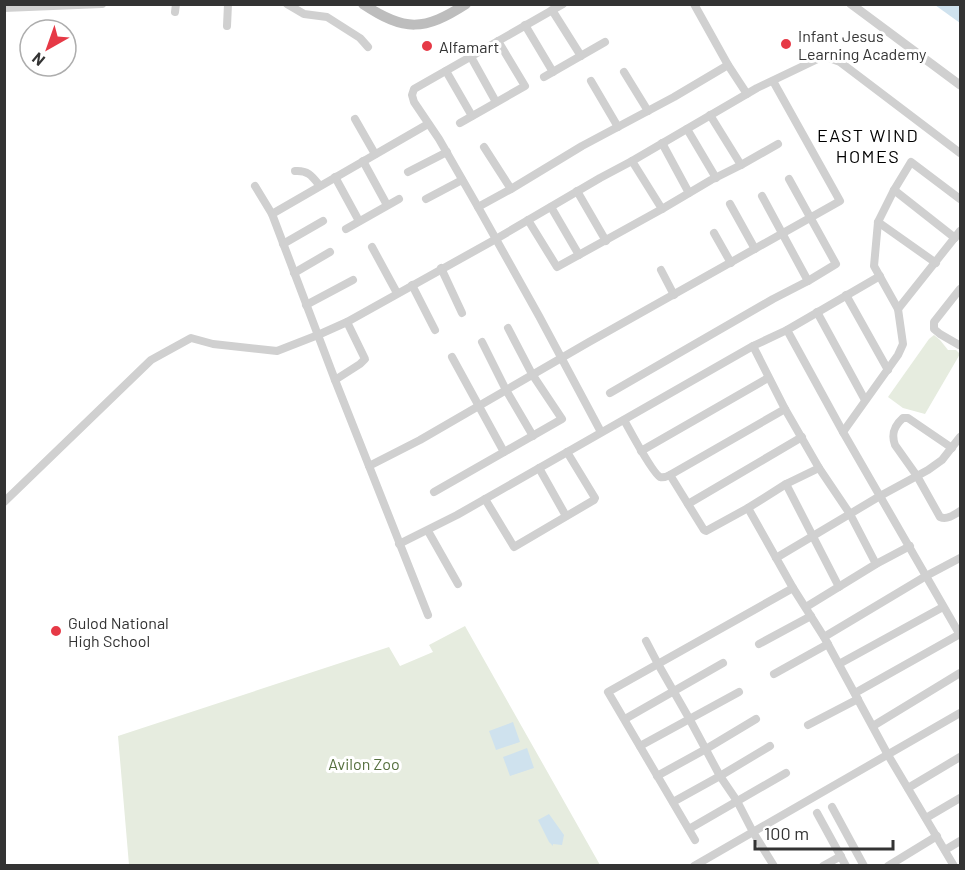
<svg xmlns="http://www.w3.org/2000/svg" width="965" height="870" font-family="Barlow,sans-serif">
	<rect width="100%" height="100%" fill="#fff"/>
	<!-- green -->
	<g fill="#e6ecdf">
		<path d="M934 335 940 340 948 350H956L960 354 925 414 903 408 888 397 929 339Z"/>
		<path d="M465 626 600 865H129L118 736 389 647 400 666 433 652 429 645Z"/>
	</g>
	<!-- water -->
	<g fill="#cfe2ee">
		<path d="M935 5H960V23Z"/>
		<path d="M513 722 520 742 496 750 489 731Z"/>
		<path d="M527 748 534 768 510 776 503 757Z"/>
		<path d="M549 814 564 835 562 845 553 844V846L549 842 538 820Z"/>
	</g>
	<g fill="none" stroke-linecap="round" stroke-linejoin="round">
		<!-- minor -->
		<g stroke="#d0d0d0" stroke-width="8">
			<path d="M287 4 304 14 327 17 360 38 368 47"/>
			<path d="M563 4 414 89 412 95 414 102 439 139 478 207 539 316 601 432"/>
			<path d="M694 4 728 65 747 94"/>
			<path d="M4 8 102 4"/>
			<path d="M552 10 581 56"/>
			<path d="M175 12 176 4"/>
			<path d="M525 25 553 72"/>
			<path d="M227 26 228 4"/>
			<path d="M471 57 496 102"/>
			<path d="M446 71 472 116"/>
			<path d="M624 72 648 111"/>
			<path d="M544 77 605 42"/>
			<path d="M591 81 618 127"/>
			<path d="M710 115 741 165"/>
			<path d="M355 119 375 154"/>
			<path d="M460 123 525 86 498 41"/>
			<path d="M687 129 716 178"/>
			<path d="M662 143 689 193"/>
			<path d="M484 147 511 189"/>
			<path d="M363 161 387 205"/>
			<path d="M632 161 662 209"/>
			<path d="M295 171C308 170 312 176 320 186"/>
			<path d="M408 172 447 152"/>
			<path d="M335 177 359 221"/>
			<path d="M255 186 272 214 335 380 428 615"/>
			<path d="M894 190 955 238"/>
			<path d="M577 191 606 241"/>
			<path d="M762 196 808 281"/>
			<path d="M426 199 462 180"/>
			<path d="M960 199 911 162 894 190 878 222 874 266 898 309 960 231"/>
			<path d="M730 204 755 249"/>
			<path d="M478 207 511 189 582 146 674 97 728 65"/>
			<path d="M551 207 579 255"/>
			<path d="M272 214 428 124"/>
			<path d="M528 220 557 267 662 209 711 180 741 165 778 144"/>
			<path d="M878 222 936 263"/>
			<path d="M346 229 399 199"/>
			<path d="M714 233 731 263"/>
			<path d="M283 244 323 221"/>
			<path d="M372 247 397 293"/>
			<path d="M441 268 462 313"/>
			<path d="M661 270 674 295"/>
			<path d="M294 273 330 252"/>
			<path d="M412 285 435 330"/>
			<path d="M846 295 888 370"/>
			<path d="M306 305 353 280"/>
			<path d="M898 309 903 344 898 355 843 432 960 635"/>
			<path d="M817 312 865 400"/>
			<path d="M482 342 506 390 533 436"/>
			<path d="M959 345 940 334 934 329V322L960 289"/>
			<path d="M753 346 785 409 819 468 850 514 876 564"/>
			<path d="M452 357 504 452"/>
			<path d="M335 380 360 364 365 359 347 322"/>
			<path d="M610 393 773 299 808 281 836 264 789 179"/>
			<path d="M624 420C629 429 653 474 660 477 663 478 668 476 670 475L785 409"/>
			<path d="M843 432 787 330 880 276"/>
			<path d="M952 448 908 418H903C894 426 891 434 895 445L917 476 940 517C947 520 954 515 960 511"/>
			<path d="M641 451 768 378"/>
			<path d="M369 466 420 440 589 342 840 201 773 81"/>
			<path d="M539 468 566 516"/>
			<path d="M819 468 786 484 748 508 793 588 824 637 888 755 954 866"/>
			<path d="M670 475 704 530 706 531 748 508"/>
			<path d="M786 484 839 587"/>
			<path d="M434 492 562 419 532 374 508 328"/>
			<path d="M485 499 514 547 594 500 595 498 567 452"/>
			<path d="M4 502 151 360 191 338 213 344 277 351 318 335 347 322 496 239 600 178 632 161 757 88 824 56 840 62 960 153"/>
			<path d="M688 504 802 437"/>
			<path d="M428 531 458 584"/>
			<path d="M399 544 457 515 753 346 787 330"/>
			<path d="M776 558 880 496 928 470 942 460 960 437"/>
			<path d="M806 607 876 564 910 546"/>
			<path d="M824 637 926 576 960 558"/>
			<path d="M646 641 658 664 690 720 720 776 737 801 753 832 774 866"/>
			<path d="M759 644 811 616"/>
			<path d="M839 664 943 607"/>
			<path d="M774 674 828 644"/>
			<path d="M855 693 960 634"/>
			<path d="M625 719 723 663"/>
			<path d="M808 725 858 699"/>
			<path d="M873 726 960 673"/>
			<path d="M640 746 739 692"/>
			<path d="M657 776 706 749 756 719"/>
			<path d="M908 788 960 757"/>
			<path d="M673 802 720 776 770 746"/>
			<path d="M832 807 864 866"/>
			<path d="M817 813 846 866"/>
			<path d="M926 818 960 798"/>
			<path d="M689 829 786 773"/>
			<path d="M695 840 608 692 793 588"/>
			<path d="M945 850 960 841"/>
			<path d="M694 866 960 713"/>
			<path d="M823 866 841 856"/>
			<path d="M888 866 937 836"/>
		</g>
		<!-- tertiary -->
		<path stroke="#d0d0d0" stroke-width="9" d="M851 4 960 85"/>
		<!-- secondary -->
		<path stroke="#bdbdbd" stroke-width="10" d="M363 4C405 32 424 31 466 4"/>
	</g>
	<!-- markers -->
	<g fill="#e63946" stroke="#fff" stroke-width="2">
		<circle cx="786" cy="44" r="6"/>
		<circle cx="427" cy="46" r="6"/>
		<circle cx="56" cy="631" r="6"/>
	</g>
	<g text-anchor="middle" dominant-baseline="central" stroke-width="6" stroke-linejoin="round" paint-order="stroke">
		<!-- poi labels -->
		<g font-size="16" fill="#333" stroke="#fff" text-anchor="start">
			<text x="798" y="35">Infant Jesus<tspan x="798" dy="18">Learning Academy</tspan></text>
			<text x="439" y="46">Alfamart</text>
			<text x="68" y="622">Gulod National<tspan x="68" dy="18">High School</tspan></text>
		</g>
		<!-- park labels -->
		<g font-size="16" fill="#56703f" stroke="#fff">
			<text x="364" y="763">Avilon Zoo</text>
		</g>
		<!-- neighbourhood labels -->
		<g font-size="18" letter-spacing="1.5" fill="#000" stroke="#fff">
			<text x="868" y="135">EAST WIND<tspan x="868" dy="21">HOMES</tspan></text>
		</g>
	</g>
	<!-- border -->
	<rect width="965" height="870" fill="none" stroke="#333333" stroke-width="12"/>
	<!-- north arrow -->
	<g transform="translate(48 48) rotate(220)"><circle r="28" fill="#ffffff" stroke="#adadad" stroke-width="1.5"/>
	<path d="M0-4.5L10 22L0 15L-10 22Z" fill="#e63946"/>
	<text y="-9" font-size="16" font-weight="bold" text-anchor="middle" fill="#333333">N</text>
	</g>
	<!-- scale -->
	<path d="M755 840v9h138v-9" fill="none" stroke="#333333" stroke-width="3"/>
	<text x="764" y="840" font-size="18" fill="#333333" stroke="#ffffff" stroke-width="4.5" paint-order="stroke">100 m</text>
</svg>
